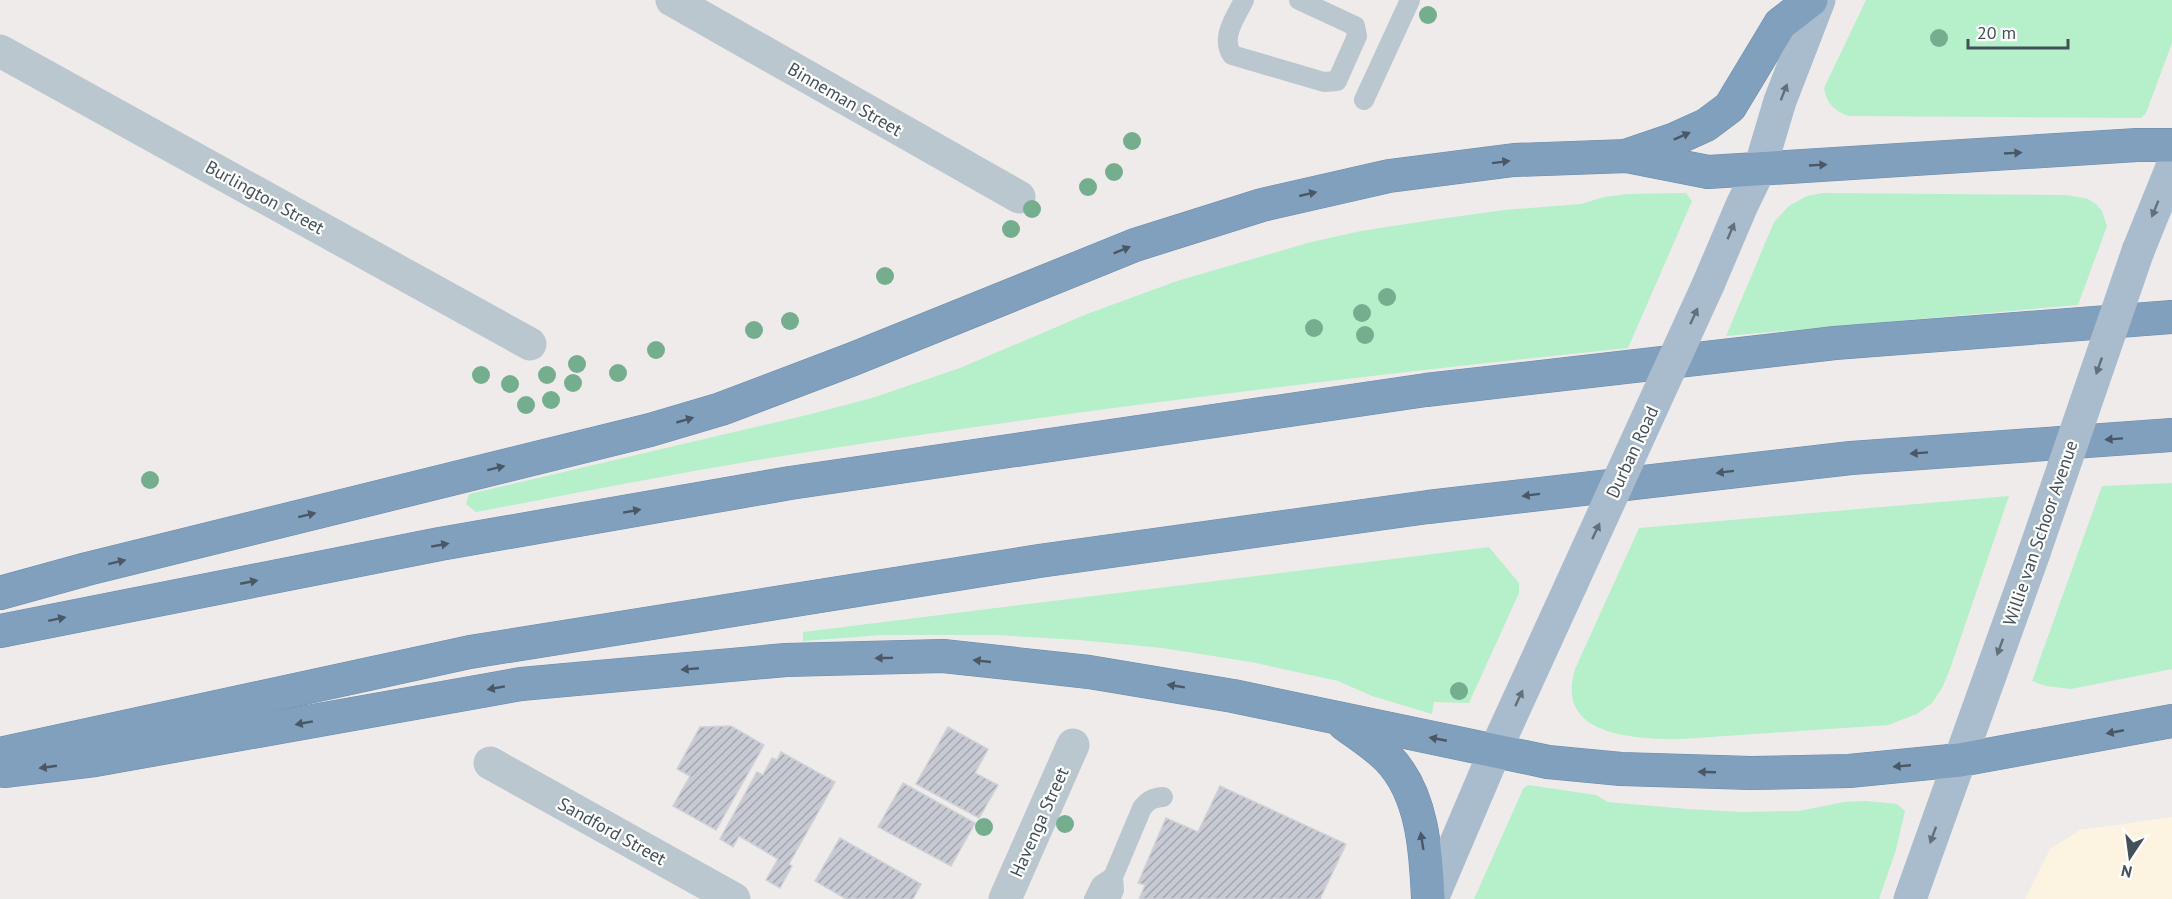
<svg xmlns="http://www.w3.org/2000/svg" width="2172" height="899" font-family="'PT Sans',sans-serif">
	<defs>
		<pattern id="building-hatch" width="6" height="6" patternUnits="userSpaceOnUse" patternTransform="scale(1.5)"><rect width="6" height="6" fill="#c7cad2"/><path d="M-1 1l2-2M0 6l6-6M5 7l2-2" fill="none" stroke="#a3a6ad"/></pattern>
	</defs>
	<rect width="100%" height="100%" fill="#efebeb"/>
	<!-- commercial -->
	<path fill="#fcf4e1" d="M2172 817V899H2025L2050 849 2080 830Z"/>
	<!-- green -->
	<g fill="#b5f0ca">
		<path d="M1866 0H2172V43L2146 113 2141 118 1849 116C1835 112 1826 103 1824 88Z"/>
		<path d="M1686 193 1692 201 1628 348C1339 378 1050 413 764 459 667 475 572 494 476 512L466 504 469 494 807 415 872 398 960 368 1087 314 1177 281 1311 242 1361 231 1432 220 1504 210 1581 204 1604 197 1627 194Z"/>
		<path d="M1822 193 2067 195 2088 199 2096 204 2102 211 2107 226 2078 305 1726 336 1774 222 1789 206 1807 196Z"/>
		<path d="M2172 483V669L2071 689 2046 686 2032 681 2102 486Z"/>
		<path d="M2009 496 1949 672 1942 688 1932 703 1917 714 1888 725 1682 739C1636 739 1554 737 1575 669L1639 528Z"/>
		<path d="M1489 547 1519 583V593L1469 703 1434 702 1432 714 1372 696 1338 681 1251 662 1162 648 1079 640 996 635H883L803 641V632Z"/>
		<path d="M1528 785 1596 795 1608 802 1687 809 1742 812 1799 811 1844 802 1866 801 1897 804 1905 811 1896 850 1879 899H1474L1523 789Z"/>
	</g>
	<!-- building -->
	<g fill="url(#building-hatch)" stroke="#cfd2d8" stroke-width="1.5">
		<path d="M731 726 764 745 716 830 673 806 690 776 677 769 700 727Z"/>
		<path d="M948 727 988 749 975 773 998 785 979 818 916 784Z"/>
		<path d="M781 752 835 782 789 864 792 866 780 888 766 880 778 859 739 836 733 847 720 839 757 772 763 775 772 758 777 760Z"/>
		<path d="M903 783 975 823 951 866 878 827Z"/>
		<path d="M1220 786 1346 844 1320 899H1139L1145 885 1138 883 1166 818 1198 832Z"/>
		<path d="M840 838 921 884 913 899H846L815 881Z"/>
	</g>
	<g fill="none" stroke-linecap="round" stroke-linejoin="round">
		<!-- motorway casing -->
		<g stroke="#6b8baa" stroke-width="34">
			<g id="motorway">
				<path d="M1628 155 1675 139 1706 125 1730 107 1780 24 1811 0"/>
				<path d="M0 593 87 569 650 430 721 409 853 359 1135 245 1262 205 1389 176 1514 160 1627 156 1708 172 2137 145H2172"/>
				<path d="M0 631 440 544 790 483 1426 390 1835 343 2172 317"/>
				<path d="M1344 724C1359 735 1375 745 1388 758 1423 794 1426 852 1428 899"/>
				<path d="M0 754 470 652 1039 561 1428 507 1851 458 2172 435"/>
				<path d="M4 771 95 760 521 684 786 660 943 656 1089 672 1233 696 1548 762 1621 769 1751 773 1849 771 1960 760 2172 721"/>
			</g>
		</g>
		<!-- service -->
		<g stroke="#bbc7cf" stroke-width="20">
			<path d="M1244 0C1236 17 1220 37 1232 55L1324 82 1337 81 1357 36 1355 26 1299 0"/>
			<path d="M1364 100 1410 0"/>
			<path d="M1094 899 1101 885 1113 877"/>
			<path d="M1110 899 1114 890 1113 877 1142 808C1148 800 1153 798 1163 797"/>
		</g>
		<!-- minor -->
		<g stroke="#bbc7cf" stroke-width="33">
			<path d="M672 0 1019 197"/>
			<path d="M0 51 530 344"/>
			<path d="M490 763 734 899"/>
			<path d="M1005 899 1073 745"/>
		</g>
		<!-- primary -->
		<g stroke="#a9bccd" stroke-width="33">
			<path d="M2138 251 2172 167"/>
			<path d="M1708 285 1742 205 1760 168 1780 101 1819 0"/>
			<path d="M1432 899 1495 751 1571 585"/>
			<path d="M1910 899 2034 553"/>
		</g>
		<!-- motorway -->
		<use href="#motorway" stroke="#80a0be" stroke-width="33"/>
		<!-- primary-bridge -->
		<g stroke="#a9bccd" stroke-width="33">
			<path d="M2034 553 2138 251"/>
			<path d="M1571 585 1708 285"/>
		</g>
	</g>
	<!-- trees -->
	<g fill="#75ae8f">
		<circle cx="1428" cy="15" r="9"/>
		<circle cx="1939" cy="38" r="9"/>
		<circle cx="1132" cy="141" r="9"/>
		<circle cx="1114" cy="172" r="9"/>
		<circle cx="1088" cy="187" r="9"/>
		<circle cx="1032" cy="209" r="9"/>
		<circle cx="1011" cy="229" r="9"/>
		<circle cx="885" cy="276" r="9"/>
		<circle cx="1387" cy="297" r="9"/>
		<circle cx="1362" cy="313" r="9"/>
		<circle cx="790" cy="321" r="9"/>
		<circle cx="1314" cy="328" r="9"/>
		<circle cx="754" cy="330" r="9"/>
		<circle cx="1365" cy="335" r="9"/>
		<circle cx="656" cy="350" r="9"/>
		<circle cx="577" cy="364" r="9"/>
		<circle cx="618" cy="373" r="9"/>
		<circle cx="481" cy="375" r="9"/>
		<circle cx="547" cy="375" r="9"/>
		<circle cx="573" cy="383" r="9"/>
		<circle cx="510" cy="384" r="9"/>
		<circle cx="551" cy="400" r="9"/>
		<circle cx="526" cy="405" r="9"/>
		<circle cx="150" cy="480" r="9"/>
		<circle cx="1459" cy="691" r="9"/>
		<circle cx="1065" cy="824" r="9"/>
		<circle cx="984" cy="827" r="9"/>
	</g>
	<!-- one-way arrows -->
	<defs><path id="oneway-solid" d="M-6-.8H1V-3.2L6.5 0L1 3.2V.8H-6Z" transform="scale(1.5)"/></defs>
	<g fill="#62707c">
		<use href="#oneway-solid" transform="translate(1784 92) rotate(-69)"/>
		<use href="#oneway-solid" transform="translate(2155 209) rotate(112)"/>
		<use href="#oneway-solid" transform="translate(1731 231) rotate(-67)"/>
		<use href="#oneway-solid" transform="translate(1694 316) rotate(-65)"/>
		<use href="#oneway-solid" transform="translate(2099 366) rotate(109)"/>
		<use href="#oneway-solid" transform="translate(1596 531) rotate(-65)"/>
		<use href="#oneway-solid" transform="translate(2000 647) rotate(110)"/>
		<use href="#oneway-solid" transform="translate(1519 698) rotate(-65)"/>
		<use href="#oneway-solid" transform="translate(1933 835) rotate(110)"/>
	</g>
	<g fill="#495864">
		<use href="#oneway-solid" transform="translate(1682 136) rotate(-24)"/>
		<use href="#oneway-solid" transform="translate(2013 153) rotate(-3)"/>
		<use href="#oneway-solid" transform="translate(1501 162) rotate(-7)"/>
		<use href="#oneway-solid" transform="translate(1818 165) rotate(-3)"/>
		<use href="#oneway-solid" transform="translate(1308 194) rotate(-13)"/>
		<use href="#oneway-solid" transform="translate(1122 250) rotate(-22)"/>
		<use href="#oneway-solid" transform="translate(685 420) rotate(-16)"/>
		<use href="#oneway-solid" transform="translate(2114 439) rotate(176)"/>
		<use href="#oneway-solid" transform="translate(1919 453) rotate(176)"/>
		<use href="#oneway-solid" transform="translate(496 468) rotate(-14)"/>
		<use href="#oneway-solid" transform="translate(1725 472) rotate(173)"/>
		<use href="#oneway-solid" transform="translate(1531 495) rotate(173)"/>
		<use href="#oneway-solid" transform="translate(632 511) rotate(-10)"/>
		<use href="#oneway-solid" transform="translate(307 515) rotate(-14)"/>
		<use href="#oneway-solid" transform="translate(440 545) rotate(-10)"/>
		<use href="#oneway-solid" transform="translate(117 562) rotate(-14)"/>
		<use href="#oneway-solid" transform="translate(249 582) rotate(-11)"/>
		<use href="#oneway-solid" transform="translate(57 619) rotate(-12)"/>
		<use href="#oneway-solid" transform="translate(884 658) rotate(179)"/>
		<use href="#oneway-solid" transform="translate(982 661) rotate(-174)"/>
		<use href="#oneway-solid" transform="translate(690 669) rotate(175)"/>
		<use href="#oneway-solid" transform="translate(1176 686) rotate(-171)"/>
		<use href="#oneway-solid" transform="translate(496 688) rotate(170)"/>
		<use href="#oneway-solid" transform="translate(304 723) rotate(170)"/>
		<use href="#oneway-solid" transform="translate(2115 732) rotate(169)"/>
		<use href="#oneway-solid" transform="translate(1438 739) rotate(-169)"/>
		<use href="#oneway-solid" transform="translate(1902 766) rotate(175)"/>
		<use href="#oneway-solid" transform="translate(48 767) rotate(172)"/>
		<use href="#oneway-solid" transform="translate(1707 772) rotate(-178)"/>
		<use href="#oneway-solid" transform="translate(1422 841) rotate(-99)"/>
	</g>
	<g text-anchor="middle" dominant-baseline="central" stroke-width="4.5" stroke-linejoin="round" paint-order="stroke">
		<!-- street labels -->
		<g font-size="18" fill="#43505a" stroke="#fff">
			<text transform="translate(845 99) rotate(30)">Binneman Street</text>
			<text transform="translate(265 197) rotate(29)">Burlington Street</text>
			<text transform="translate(1632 452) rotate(-65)">Durban Road</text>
			<text transform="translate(2040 533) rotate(-71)">Willie van Schoor Avenue</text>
			<text transform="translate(1039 822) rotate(-66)">Havenga Street</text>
			<text transform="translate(612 831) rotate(29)">Sandford Street</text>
		</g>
	</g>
	<!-- north arrow -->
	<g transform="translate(2130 857) rotate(193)" stroke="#ffffff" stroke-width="4.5" paint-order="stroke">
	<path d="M0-4.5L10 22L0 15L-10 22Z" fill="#43505a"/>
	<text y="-9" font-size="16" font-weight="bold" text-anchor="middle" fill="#43505a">N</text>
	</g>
	<!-- scale -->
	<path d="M1968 39v9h100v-9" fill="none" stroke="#43505a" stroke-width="3"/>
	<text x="1977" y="39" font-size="18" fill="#43505a" stroke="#ffffff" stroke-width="4.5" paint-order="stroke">20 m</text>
</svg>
